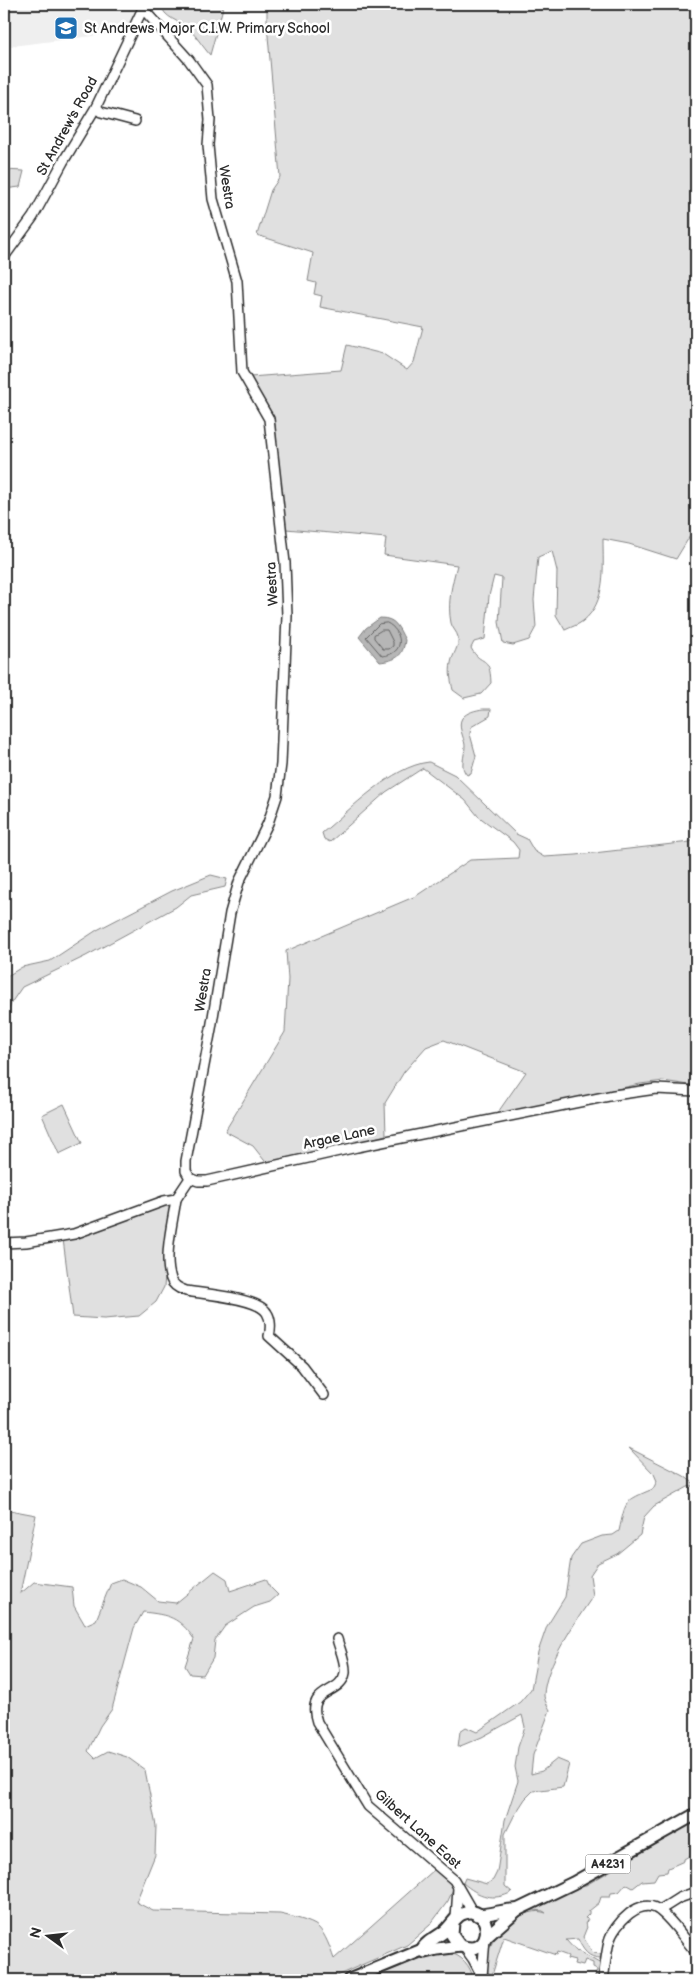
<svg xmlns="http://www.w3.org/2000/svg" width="700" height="1984" font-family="'Balsamiq Sans',sans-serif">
	<rect width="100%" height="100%" fill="#fff"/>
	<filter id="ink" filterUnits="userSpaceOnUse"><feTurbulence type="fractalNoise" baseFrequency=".02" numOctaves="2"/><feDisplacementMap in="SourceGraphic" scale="10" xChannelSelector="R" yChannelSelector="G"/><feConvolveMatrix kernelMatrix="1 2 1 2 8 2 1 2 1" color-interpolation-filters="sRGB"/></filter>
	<g filter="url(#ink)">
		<!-- built -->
		<path fill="#efefef" d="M4 4H137L132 21 125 32 4 47Z"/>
		<!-- green -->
		<g fill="#e0e0e0" stroke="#868686">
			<path d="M161 4H224L210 55C203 47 197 37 190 30 180 20 163 19 161 4Z"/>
			<path d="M267 4H696V526L676 559 629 544 603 539C603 567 607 602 583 621 578 625 571 627 565 630L556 615 557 571 552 551 538 557 534 600 536 627 529 640 513 645 503 643 499 622 502 578 494 576 489 596 485 639 474 642 471 648C481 667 490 653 491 683L481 694 464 698 453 690C451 681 449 673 451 663 452 655 460 646 458 637 457 632 452 628 451 623 447 603 452 584 457 565L384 555 386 538 286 529 274 417 250 377 341 370 347 345 383 354 407 370 414 362 423 327 320 307 322 296 314 294 316 283 308 281 313 253 257 235 271 190 280 177 267 24Z"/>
			<path d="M4 170 24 171 20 187 4 189Z"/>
			<path d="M483 709H491L490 716 471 727 470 734 476 756 471 773 467 775C459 767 465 756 465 745 464 737 457 726 462 718 467 712 476 710 483 709Z"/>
			<path d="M429 762 455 775 516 834 527 839 534 851 544 857 576 855 690 842 696 838V1086L663 1081 640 1084 496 1115 526 1072 444 1040 426 1047 404 1072 385 1103 386 1135 268 1165 253 1146 225 1131 285 1032 288 979 286 951 416 896 470 860 518 858 519 850 513 842 478 816 465 800 423 768 386 792 330 842 324 839 322 833C351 809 392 766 429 762Z"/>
			<path d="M211 875 227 879 225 887 191 895 176 907 86 956 22 987 11 1003 7 1017 4 1019V978L22 967 50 961 97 930 172 891Z"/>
			<path d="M64 1104 82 1143 59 1154 42 1115Z"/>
			<path d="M165 1204 171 1207 164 1287 156 1302 139 1316 104 1319 73 1317 63 1239Z"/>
			<path d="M629 1448 684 1476 696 1485 688 1487 654 1506 644 1517 640 1535 617 1554 598 1563 590 1575 593 1596C576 1621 545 1665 544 1695 544 1700 548 1706 550 1710L533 1755 531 1774 542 1771 557 1759 569 1764 563 1787 533 1791 525 1799 514 1816 505 1834V1886L512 1892C494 1902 478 1896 463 1883L465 1878 487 1884 493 1880 497 1872 505 1820 518 1781 515 1767 518 1747 525 1727 522 1715 482 1737 458 1747 460 1731 466 1727 477 1732 520 1702 531 1689 538 1652 547 1626 565 1597 571 1558 581 1544 602 1536 613 1535 619 1531C626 1500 624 1501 653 1489L657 1481 654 1474Z"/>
			<path d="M4 1509 36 1515 20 1594 34 1582 72 1587 74 1606 85 1625 96 1620 111 1583 122 1579 141 1587 158 1601 176 1603 215 1571 227 1579 230 1591 266 1579 270 1587 278 1595 270 1602 254 1607 225 1626 215 1640 213 1658 203 1675 190 1674 185 1666 194 1639C179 1617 169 1615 143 1612L134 1628 112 1709 100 1726 88 1751 95 1758 108 1751 127 1757 145 1770 156 1826 155 1855 136 1902 153 1911 280 1914C289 1916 312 1921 318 1927 326 1935 330 1948 334 1959L435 1869 450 1879 454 1887 448 1901 430 1925 407 1945 327 1980H4Z"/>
			<path d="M696 1821V1852L684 1859V1861L668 1868 667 1872 658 1873 654 1880 642 1881 633 1888 626 1884 619 1892 611 1893 610 1897H601L599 1903 589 1911V1914L585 1918 588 1919 585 1924 587 1927 583 1937 593 1953 601 1954V1958C588 1958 583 1950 578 1939L566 1940 577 1952 578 1951 601 1964 598 1980H594L597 1970 593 1968V1963L585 1960 583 1965 579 1964 578 1965 574 1964 575 1961 567 1959 568 1956 557 1952 556 1955 504 1937 493 1972 492 1974 488 1973C487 1966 487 1958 489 1950 495 1930 525 1905 546 1913L543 1911 532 1910 582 1885H586Z"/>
			<path d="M447 1952C462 1955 470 1965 474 1980H365L422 1958Z"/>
		</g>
		<!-- water -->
		<path fill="#b6b6b6" stroke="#7e7e7e" d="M380 618C396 618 398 627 405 640 403 657 396 660 380 662L359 637 366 628Z"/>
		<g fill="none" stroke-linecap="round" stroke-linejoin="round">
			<!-- shore -->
			<g stroke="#636363" stroke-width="1">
				<path d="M387 623C402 630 407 654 382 656L366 637 379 624Z"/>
				<path d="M382 630H387L393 642V646L389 649H383L374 638V635Z"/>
			</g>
			<!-- minor casing -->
			<g stroke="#2b2b2b" stroke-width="12">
				<g id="minor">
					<path d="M143 9 189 60 207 85 210 120 208 145 213 199 237 281 242 372 269 419 285 563 287 616 281 764 277 796 268 823 239 882 230 913 211 1029 186 1161V1171L190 1178"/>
					<path d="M96 107 101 112 135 121"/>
					<path d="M4 257 33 217 63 162 96 107 145 4"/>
					<path d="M190 1178 198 1181H207L357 1147 614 1095 656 1089 696 1091"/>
					<path d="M176 1199C173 1221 163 1258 171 1279 173 1286 180 1289 186 1291 204 1294 259 1298 267 1313 271 1319 271 1329 269 1336L302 1366 324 1395"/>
					<path d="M4 1243 26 1242 74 1234 164 1201 176 1199 190 1178"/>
					<path d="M337 1639C340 1650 346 1662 345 1673 341 1696 305 1687 317 1722L368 1806 454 1880 473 1913"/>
					<path d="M660 1910 679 1898 696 1892"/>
					<path d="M456 1918 458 1888"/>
					<path d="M465 1948 473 1959 484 1980"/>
					<path d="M482 1976 485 1939"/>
					<path d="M603 1980C605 1968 606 1954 609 1942 614 1924 641 1895 660 1911 674 1922 684 1939 696 1952"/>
				</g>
			</g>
			<!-- major casing -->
			<g stroke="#2b2b2b" stroke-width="15">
				<g id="major">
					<path d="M478 1915C488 1915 512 1908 517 1910"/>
					<path d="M486 1937 517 1910 573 1883 696 1814"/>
					<path d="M422 1950C425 1942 438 1937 445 1931 451 1926 455 1917 462 1914 493 1900 497 1962 459 1945L452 1935 453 1923"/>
					<path d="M349 1980 422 1950 425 1952 437 1949 461 1946"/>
				</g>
			</g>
			<!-- minor -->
			<use href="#minor" stroke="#fff" stroke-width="9"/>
			<!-- major -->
			<use href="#major" stroke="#fff" stroke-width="11"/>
		</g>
	</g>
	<!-- icons -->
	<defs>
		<g id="school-square" transform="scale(1.25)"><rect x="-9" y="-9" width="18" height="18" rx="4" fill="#1f6fb2" stroke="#fff"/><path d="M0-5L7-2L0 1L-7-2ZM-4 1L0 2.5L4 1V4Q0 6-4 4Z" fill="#fff"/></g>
	</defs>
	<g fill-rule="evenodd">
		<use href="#school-square" x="66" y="28"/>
	</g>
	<g text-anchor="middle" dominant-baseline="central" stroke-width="5" stroke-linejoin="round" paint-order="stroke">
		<!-- shield labels -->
		<rect fill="#fff" stroke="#6b6b6b" stroke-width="1" x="585.5" y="1854.5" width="45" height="19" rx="4"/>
		<g font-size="12" font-weight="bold" fill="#2b2b2b">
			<text x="608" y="1864">A4231</text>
		</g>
		<!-- poi labels -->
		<g font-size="14" fill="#2b2b2b" stroke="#fff" text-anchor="start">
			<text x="84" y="28">St Andrews Major C.I.W. Primary School</text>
		</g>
		<!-- street labels -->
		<g font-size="14" fill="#2b2b2b" stroke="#fff">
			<text transform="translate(67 126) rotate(-61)">St Andrew's Road</text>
			<text transform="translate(227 187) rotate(81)">Westra</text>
			<text transform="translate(272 584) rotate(-93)">Westra</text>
			<text transform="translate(203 990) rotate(-81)">Westra</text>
			<text transform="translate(339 1137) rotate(-12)">Argae Lane</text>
			<text transform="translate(418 1829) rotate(42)">Gilbert Lane East</text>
		</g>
	</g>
	<!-- margin -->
	<rect width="700" height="1984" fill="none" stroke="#fff" stroke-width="20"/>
	<rect x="10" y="10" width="680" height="1964" fill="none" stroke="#2b2b2b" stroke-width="2" filter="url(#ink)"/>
	<!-- north arrow -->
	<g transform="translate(48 1936) rotate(285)" stroke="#ffffff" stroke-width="4" paint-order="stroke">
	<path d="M0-4L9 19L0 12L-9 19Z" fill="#2b2b2b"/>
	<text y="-8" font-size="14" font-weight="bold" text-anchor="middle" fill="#2b2b2b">N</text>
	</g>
</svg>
